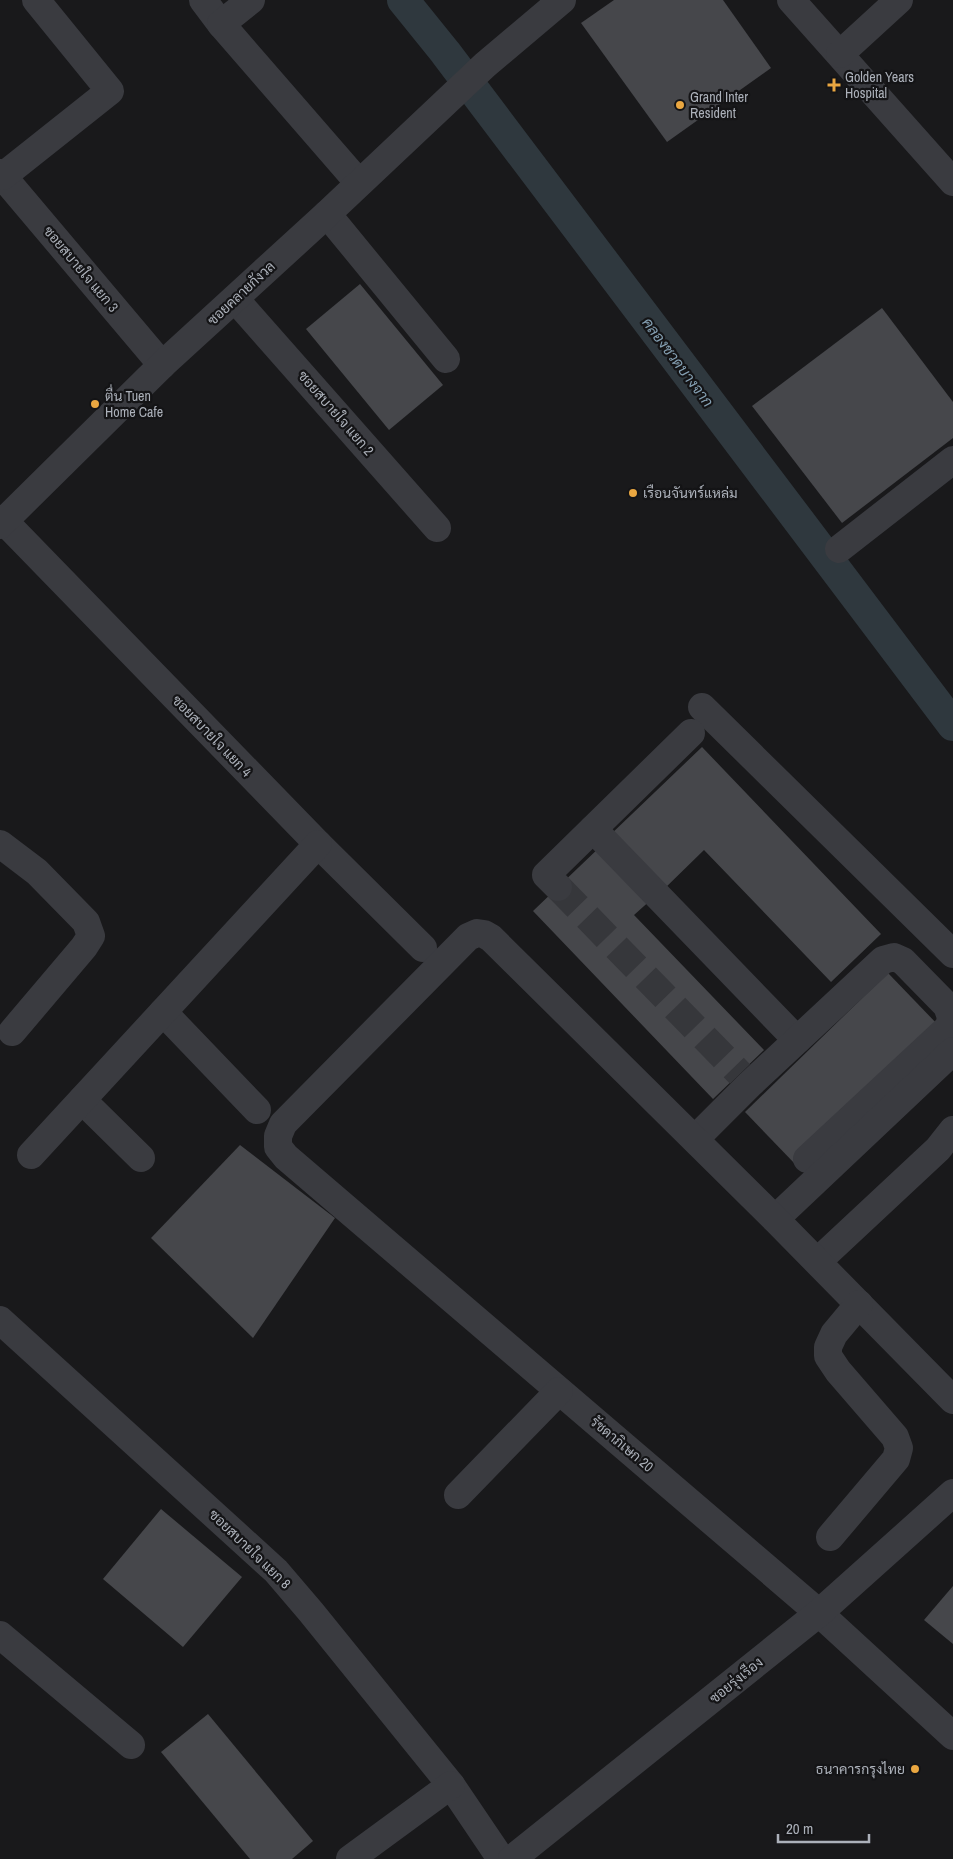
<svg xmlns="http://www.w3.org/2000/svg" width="953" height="1859" font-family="'Archivo Narrow',Sarabun,sans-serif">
	<rect width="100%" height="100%" fill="#19191b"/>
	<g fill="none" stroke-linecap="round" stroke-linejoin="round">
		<!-- canal -->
		<path stroke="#2f383e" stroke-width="32" d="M403 0 445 52 953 725"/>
	</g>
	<!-- building -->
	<g fill="#46474b">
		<path d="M614 0H723L771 68 667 142 581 23Z"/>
		<path d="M360 284 443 385 389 430 306 329Z"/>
		<path d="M882 308 953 402V438L842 523 752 406Z"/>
		<path d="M702 747 881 934 831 982 704 850 661 892 608 837Z"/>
		<path d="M602 845 653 898 634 915 764 1050 713 1099 533 911Z"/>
		<path d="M888 973 940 1027 796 1165 745 1112Z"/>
		<path d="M240 1145 335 1218 253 1338 151 1238Z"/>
		<path d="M161 1509 242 1577 183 1647 103 1579Z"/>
		<path d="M953 1586V1644L924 1620Z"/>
		<path d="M208 1714 313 1841 292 1859H250L161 1752Z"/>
	</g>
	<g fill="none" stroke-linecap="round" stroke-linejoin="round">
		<!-- minor-tunnel -->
		<path stroke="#36373b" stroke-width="28" stroke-dasharray="28 14" stroke-linecap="butt" d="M558 887 740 1074"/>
		<!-- minor -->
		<g stroke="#3a3b40" stroke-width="28">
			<path d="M203 0 221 24"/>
			<path d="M251 0 221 24 359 183"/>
			<path d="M791 0 953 182"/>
			<path d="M840 54 899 0"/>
			<path d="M0 173 162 365"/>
			<path d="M3 176 110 91 36 0"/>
			<path d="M327 214 446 359"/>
			<path d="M235 299 437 528"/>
			<path d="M4 521 318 844 423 948"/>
			<path d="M0 525 162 365 327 214 485 65 562 0"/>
			<path d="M839 549 953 460"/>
			<path d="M702 707 953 954"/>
			<path d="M593 829 797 1040"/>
			<path d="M0 844 37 872 86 922 91 936 84 947 12 1032"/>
			<path d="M558 887 546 875 691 733"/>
			<path d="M163 1012 257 1110"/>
			<path d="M82 1100 141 1158"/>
			<path d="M695 1139 749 1085 883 960 894 957 903 961 947 1006 951 1017 949 1027 807 1159"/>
			<path d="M31 1155 318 844"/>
			<path d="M775 1219 953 1051"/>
			<path d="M818 1261 938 1149 953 1130"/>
			<path d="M0 1320 276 1571 311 1612 451 1785 501 1859"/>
			<path d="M953 1400 775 1219 491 938 484 934 477 933 468 937 283 1124 278 1136V1147L286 1157 819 1613 953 1736"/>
			<path d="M458 1495 559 1391"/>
			<path d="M830 1537 896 1459 899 1448 895 1437 838 1371 828 1356V1347L834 1334 859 1304"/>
			<path d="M0 1635 131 1745"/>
			<path d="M350 1859 451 1785"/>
			<path d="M512 1859 819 1613 953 1493"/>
		</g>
	</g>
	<!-- markers -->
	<g fill="#eaa741" stroke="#141416" stroke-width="2">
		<path d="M831.5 77.5h5v5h5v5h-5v5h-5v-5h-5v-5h5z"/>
		<circle cx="680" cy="105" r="5"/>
		<circle cx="95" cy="404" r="5"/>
		<circle cx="633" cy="493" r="5"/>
		<circle cx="915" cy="1769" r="5"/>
	</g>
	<g text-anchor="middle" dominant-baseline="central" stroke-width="4.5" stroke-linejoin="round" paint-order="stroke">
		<!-- poi labels -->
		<g font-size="14" fill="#acb1ba" stroke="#141416" text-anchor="start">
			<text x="845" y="77">Golden Years<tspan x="845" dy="16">Hospital</tspan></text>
			<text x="690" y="97">Grand Inter<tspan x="690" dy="16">Resident</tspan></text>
			<text x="105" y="396">ตื่น Tuen<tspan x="105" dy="16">Home Cafe</tspan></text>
			<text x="643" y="493">เรือนจันทร์แหล่ม</text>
			<text x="905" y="1769" text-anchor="end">ธนาคารกรุงไทย</text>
		</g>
		<!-- street labels -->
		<g font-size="14" fill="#acb1ba" stroke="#141416">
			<text transform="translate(81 269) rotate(50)">ซอยสบายใจ แยก 3</text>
			<text transform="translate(241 293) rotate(-43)">ซอยคลายกังวล</text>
			<text transform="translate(336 413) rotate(49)">ซอยสบายใจ แยก 2</text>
			<text transform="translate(212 736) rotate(46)">ซอยสบายใจ แยก 4</text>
			<text transform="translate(622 1444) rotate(40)">รัชดาภิเษก 20</text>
			<text transform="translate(250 1549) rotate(44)">ซอยสบายใจ แยก 8</text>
			<text transform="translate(736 1680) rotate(-39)">ซอยรุ่งเรือง</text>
		</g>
		<!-- water labels -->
		<g font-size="15" font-style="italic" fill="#85a0b3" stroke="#141416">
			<text transform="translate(678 362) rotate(53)">คลองชวดบางจาก</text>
		</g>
	</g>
	<!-- scale -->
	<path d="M778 1834v8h91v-8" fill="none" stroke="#acb1ba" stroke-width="2.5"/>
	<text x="786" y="1834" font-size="15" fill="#acb1ba" stroke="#141416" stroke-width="4" paint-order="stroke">20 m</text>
</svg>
